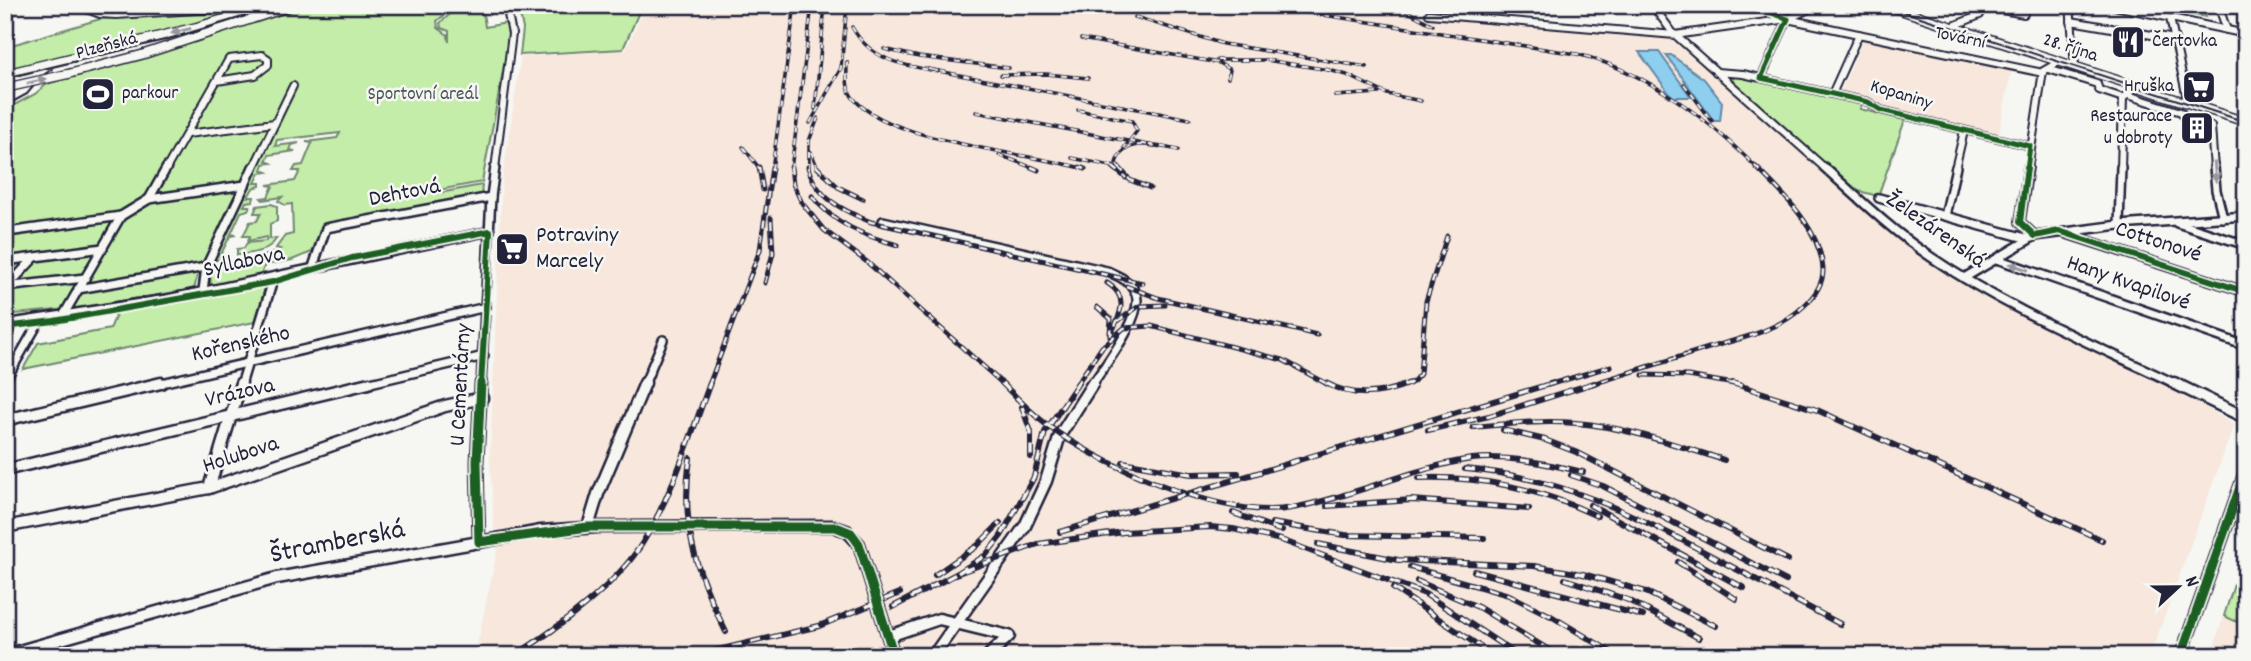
<svg xmlns="http://www.w3.org/2000/svg" width="2251" height="661" font-family="Dekko,sans-serif">
	<rect width="100%" height="100%" fill="#f6f6f2"/>
	<filter id="ink" filterUnits="userSpaceOnUse"><feTurbulence type="fractalNoise" baseFrequency=".0143" numOctaves="2"/><feDisplacementMap in="SourceGraphic" scale="14" xChannelSelector="R" yChannelSelector="G"/><feConvolveMatrix kernelMatrix="1 2 1 2 8 2 1 2 1" color-interpolation-filters="sRGB"/></filter>
	<g filter="url(#ink)">
		<!-- built -->
		<g fill="#f7e7dc">
			<path d="M646 5H1399L1428 18 1667 37 1677 42 1893 236 1945 274 2024 316 2146 374 2198 402 2234 425 2150 656H475L499 542 494 527 490 456 502 182 521 57 626 50Z"/>
			<path d="M1864 38 2012 68 1998 137 1885 109 1878 101 1840 93Z"/>
			<path d="M2234 584 2246 590V656H2211Z"/>
		</g>
		<!-- green -->
		<g fill="#c3eda9" stroke="#728872" stroke-width="2">
			<path d="M303 5H456L437 21 438 28 448 35 449 42V31L441 28 440 23 458 7 482 5 485 27 507 23 510 34 482 182 433 191 434 194 482 185 481 196 322 227 312 252 292 260 265 265 260 277 211 286 210 272 215 268C238 259 259 261 280 249L276 248 285 236 293 234 292 204 285 205 278 201 282 197 263 200 261 198 268 197 273 186 267 185 295 181 300 171H293L296 166 303 165 312 143 306 142 337 138 340 133 277 140 275 146 299 143 292 145 290 150 295 151 269 155 266 161 271 163 264 164 262 170 267 172 260 173 255 183H260V186L253 188 248 197H254L253 201 246 202 244 206H250L248 210 241 212 231 234 236 235 230 236 220 256H226V259L201 262 194 289 78 308 5 315V281L18 263H5V110L35 94 47 84 207 38Z"/>
			<path d="M518 5H642L623 49 520 55 523 29Z"/>
			<path d="M2138 5H2202L2206 17 2179 12 2177 14Z"/>
			<path d="M253 8 199 24 5 70V47L100 19Z"/>
			<path d="M1725 74 1862 103 1860 109 1905 120 1878 196 1855 190Z"/>
			<path d="M271 204 277 206V221L270 224V239L277 238C268 252 253 253 237 255V249L244 248 247 243 266 241 267 237 248 241 250 236H243L250 222 257 221 261 213H254L257 206Z"/>
			<path d="M266 284 255 322 23 369 38 343 110 329 118 310Z"/>
			<path d="M2246 547V626L2224 616Z"/>
		</g>
		<!-- water -->
		<g fill="#8eceef" stroke="#6389a7" stroke-width="2">
			<path d="M1639 52H1659L1691 97H1674L1669 93Z"/>
			<path d="M1666 55H1671L1704 79 1722 102 1720 121H1714Z"/>
		</g>
		<g fill="none" stroke-linecap="round" stroke-linejoin="round">
			<!-- street-far2 casing -->
			<g stroke="#22223b" stroke-width="10">
				<g id="street-far2">
					<path d="M76 5 100 14 116 15 260 6"/>
					<path d="M1652 5 1673 33 1826 169"/>
					<path d="M1749 5 1792 20 2043 73"/>
					<path d="M2070 5 2075 67"/>
					<path d="M2110 5 2246 34"/>
					<path d="M2218 5 2227 30"/>
					<path d="M2238 5 2246 6"/>
					<path d="M1981 6 2024 14"/>
					<path d="M1429 14 1675 35 1788 19 1817 5"/>
					<path d="M2170 18 2188 103"/>
					<path d="M2071 21 2175 39"/>
					<path d="M1951 27 1980 15 1981 5"/>
					<path d="M2048 69 2097 84 2099 90 2123 98"/>
					<path d="M1716 72 1743 74 1868 102 1881 110 2030 146"/>
					<path d="M1761 78 1788 19"/>
					<path d="M1832 94 1859 34"/>
					<path d="M2128 95 2181 112 2186 118 2211 126 2214 169"/>
					<path d="M187 134 275 123"/>
					<path d="M166 169 229 59 262 55 268 59V65L255 75 217 81"/>
					<path d="M253 169 293 86"/>
					<path d="M495 169 512 34 506 5"/>
					<path d="M1955 169 1964 131"/>
					<path d="M2028 169 2043 71 2059 62"/>
					<path d="M2121 169 2123 98 2130 93"/>
				</g>
			</g>
			<!-- street-far1 casing -->
			<g stroke="#22223b" stroke-width="12">
				<g id="street-far1">
					<path d="M1824 167C1858 198 1892 231 1931 257 2007 309 2095 345 2178 385"/>
					<path d="M2028 167 2020 222 2035 236"/>
					<path d="M2214 167 2216 190 2223 218"/>
					<path d="M1879 198 2029 239"/>
					<path d="M149 199 245 185 253 167"/>
					<path d="M1945 216 1956 167"/>
					<path d="M883 221 1107 271C1118 276 1132 281 1136 294 1144 316 1104 366 1092 385"/>
					<path d="M2177 223 2246 245"/>
					<path d="M2119 225 2121 167"/>
					<path d="M15 231 121 216"/>
					<path d="M2061 232 2246 292"/>
					<path d="M1997 259 2246 346"/>
					<path d="M5 261 103 248"/>
					<path d="M313 267 326 228 491 197"/>
					<path d="M1964 278 2035 236 2119 225 2246 216"/>
					<path d="M5 287 85 278"/>
					<path d="M7 287 34 258"/>
					<path d="M78 289 206 267"/>
					<path d="M203 291 206 267 245 185"/>
					<path d="M63 316 121 216 149 199 167 167"/>
					<path d="M5 324 167 299 490 231"/>
					<path d="M5 381 40 320"/>
					<path d="M153 385 486 307"/>
					<path d="M241 385 274 277"/>
					<path d="M362 385 484 356"/>
					<path d="M481 385 491 197 495 167"/>
					<path d="M644 385 663 340"/>
				</g>
			</g>
			<!-- street casing -->
			<g stroke="#22223b" stroke-width="15">
				<g id="street">
					<path d="M2174 383 2246 418"/>
					<path d="M5 420 161 383"/>
					<path d="M5 470 369 383"/>
					<path d="M209 488 241 383"/>
					<path d="M5 527 209 488 445 406 482 398"/>
					<path d="M588 527 598 494 645 383"/>
					<path d="M479 542 477 462 481 383"/>
					<path d="M889 636 939 619 1009 636 988 656"/>
					<path d="M5 655 277 578 541 531 598 527 832 526 847 531 859 544 894 656"/>
					<path d="M933 656 1025 526 1046 481 1060 435 1093 383"/>
					<path d="M2181 656 2246 470"/>
				</g>
			</g>
			<!-- secondary casing -->
			<g stroke="#22223b" stroke-width="11">
				<g id="secondary">
					<path d="M1885 5 2246 122"/>
					<path d="M5 74 197 27 270 5"/>
					<path d="M68 74 141 55 295 5"/>
				</g>
			</g>
			<!-- street-far2 -->
			<use href="#street-far2" stroke="#f6f6f2" stroke-width="6"/>
			<!-- street-far1 -->
			<use href="#street-far1" stroke="#f6f6f2" stroke-width="7"/>
			<!-- street -->
			<use href="#street" stroke="#f6f6f2" stroke-width="10"/>
			<!-- secondary -->
			<use href="#secondary" stroke="#f6f6f2" stroke-width="8"/>
			<!-- tram -->
			<g stroke="#22223b" stroke-width="2">
				<path d="M1883 5 2246 122"/>
				<path d="M5 78 165 40 283 5"/>
				<path d="M5 106 27 94 42 76 52 69"/>
				<path d="M2177 656 2246 461"/>
			</g>
			<!-- rail-far2 casing -->
			<g stroke="#22223b" stroke-width="3.5">
				<g id="rail-far2">
					<path d="M1061 5 1115 10 1278 8 1577 54C1648 72 1707 118 1758 169"/>
					<path d="M1395 5 1433 25"/>
					<path d="M1135 17 1223 44 1367 67"/>
					<path d="M852 27C870 60 903 66 938 71"/>
					<path d="M1081 39 1219 63 1230 70 1228 78"/>
					<path d="M884 49 919 57 1009 68"/>
					<path d="M1217 60H1266"/>
					<path d="M1266 60 1329 70"/>
					<path d="M847 62C847 74 845 89 854 99 892 143 1027 152 1085 169"/>
					<path d="M928 69 1190 119"/>
					<path d="M1325 69 1347 75 1387 94 1421 101"/>
					<path d="M1001 75 1046 74 1088 78"/>
					<path d="M1684 84 1712 121"/>
					<path d="M1335 96 1379 93"/>
					<path d="M815 109 825 5"/>
					<path d="M1078 110 1132 121 1137 131 1124 148"/>
					<path d="M976 112 1154 146"/>
					<path d="M810 123 841 68 847 5"/>
					<path d="M743 147 760 169"/>
					<path d="M811 152 818 169"/>
					<path d="M999 155 1036 169"/>
					<path d="M1072 158 1111 166 1115 169"/>
					<path d="M772 169 795 5"/>
					<path d="M791 169 812 5"/>
					<path d="M809 169V141L818 118"/>
					<path d="M1120 169 1116 163C1125 136 1157 146 1178 150"/>
				</g>
			</g>
			<!-- rail-far1 casing -->
			<g stroke="#22223b" stroke-width="5">
				<g id="rail-far1">
					<path d="M759 167 763 190"/>
					<path d="M791 167 793 184 802 203 824 230 867 262 1004 385"/>
					<path d="M808 167C816 198 844 211 871 222L1143 283"/>
					<path d="M817 167 838 187 863 199"/>
					<path d="M1031 167 1038 170"/>
					<path d="M1080 167 1085 169"/>
					<path d="M1113 167 1126 178"/>
					<path d="M1119 167 1130 180 1150 188"/>
					<path d="M812 196C834 224 864 236 898 245"/>
					<path d="M765 283 773 253 771 218"/>
					<path d="M1107 283C1130 297 1120 316 1110 336"/>
					<path d="M1126 286 1158 298 1317 335"/>
					<path d="M1097 307 1111 319 1110 333"/>
					<path d="M1118 321 1139 306 1165 305"/>
					<path d="M1643 375 1688 376 1740 385"/>
					<path d="M709 385 760 250 772 167"/>
					<path d="M1076 385 1102 347 1124 328 1151 326 1283 360 1329 385"/>
					<path d="M1405 385 1413 382 1420 374 1426 301 1447 236"/>
					<path d="M1548 385 1611 366"/>
					<path d="M1589 385C1630 372 1671 360 1712 347 1730 341 1751 337 1768 329 1790 320 1824 296 1823 269 1820 228 1783 194 1756 167"/>
				</g>
			</g>
			<!-- rail casing -->
			<g stroke="#22223b" stroke-width="6">
				<g id="rail">
					<path d="M1002 383C1020 401 1037 419 1058 433 1111 469 1227 520 1292 508 1354 497 1411 468 1472 459 1510 455 1547 464 1583 472"/>
					<path d="M1326 383C1353 398 1382 395 1410 383"/>
					<path d="M1732 383 1817 410 2102 540"/>
					<path d="M1022 407 1031 432V457"/>
					<path d="M1473 427C1507 424 1542 420 1576 423 1627 427 1676 445 1724 460"/>
					<path d="M1428 430 1489 416 1594 383"/>
					<path d="M1503 430 1545 440 1576 452 1788 560"/>
					<path d="M690 458C680 525 696 572 726 632"/>
					<path d="M1123 462 1191 474 1238 473"/>
					<path d="M1289 463 1553 383"/>
					<path d="M1465 469C1559 476 1639 516 1721 561 1761 582 1801 603 1840 624"/>
					<path d="M1571 475 1603 486 1786 581"/>
					<path d="M1419 478C1483 476 1539 489 1597 516"/>
					<path d="M1590 505 1744 588"/>
					<path d="M1327 506 1412 500 1529 509"/>
					<path d="M1233 513 1282 531"/>
					<path d="M1272 523 1345 535 1484 538"/>
					<path d="M1060 532 1297 461"/>
					<path d="M1318 544 1398 560 1534 566 1583 574 1646 592 1716 626"/>
					<path d="M1678 562 1736 599"/>
					<path d="M1410 567 1509 595 1551 616 1618 656"/>
					<path d="M1474 571 1643 616"/>
					<path d="M958 573 986 555 1001 536 1034 477 1045 432 1078 383"/>
					<path d="M935 575 977 546 1000 523"/>
					<path d="M1565 579 1628 600 1699 638"/>
					<path d="M1417 581 1478 607 1559 656"/>
					<path d="M1393 588 1494 656"/>
					<path d="M893 607 958 573 1038 544 1124 532 1210 527 1233 529 1281 540 1425 594 1519 656"/>
					<path d="M514 656C557 629 616 586 643 542 673 493 690 437 710 383"/>
					<path d="M693 656 819 626 900 593"/>
				</g>
			</g>
			<!-- rail-far2 -->
			<use href="#rail-far2" stroke="#f6f6f2" stroke-width="2" stroke-dasharray="6" stroke-linecap="butt"/>
			<!-- rail-far1 -->
			<use href="#rail-far1" stroke="#f6f6f2" stroke-width="2.5" stroke-dasharray="7" stroke-linecap="butt"/>
			<!-- rail -->
			<use href="#rail" stroke="#f6f6f2" stroke-width="3.5" stroke-dasharray="10" stroke-linecap="butt"/>
			<!-- secondary-bridge casing -->
			<g stroke="#22223b" stroke-width="11" stroke-linecap="butt">
				<path id="secondary-bridge" d="M5 88 68 74"/>
			</g>
			<!-- secondary-bridge -->
			<use href="#secondary-bridge" stroke="#f6f6f2" stroke-width="8"/>
			<!-- cycleway-far2 casing -->
			<g stroke="#f6f6f2" stroke-width="9">
				<path id="cycleway-far2" d="M1749 5 1788 19 1761 78 1868 102 1881 110 2030 146 2027 169"/>
			</g>
			<!-- cycleway-far1 casing -->
			<g stroke="#f6f6f2" stroke-width="10">
				<g id="cycleway-far1">
					<path d="M2027 167 2020 222 2035 236 2059 231 2246 292"/>
					<path d="M5 327 54 321 273 282 352 258 490 231 481 385"/>
				</g>
			</g>
			<!-- cycleway casing -->
			<g stroke="#f6f6f2" stroke-width="13">
				<g id="cycleway">
					<path d="M481 383 477 462 479 542 588 527H836L851 533 859 544 894 656"/>
					<path d="M2181 656 2246 470"/>
				</g>
			</g>
			<!-- cycleway-far2 -->
			<use href="#cycleway-far2" stroke="#1b5e20" stroke-width="5"/>
			<!-- cycleway-far1 -->
			<use href="#cycleway-far1" stroke="#1b5e20" stroke-width="6"/>
			<!-- cycleway -->
			<use href="#cycleway" stroke="#1b5e20" stroke-width="9"/>
		</g>
		<!-- one-way arrows -->
		<defs><path id="oneway-solid" d="M-6-.8H1V-3.2L6.5 0L1 3.2V.8H-6Z" transform="scale(1.75)"/></defs>
		<g fill="#9797a0">
			<use href="#oneway-solid" transform="translate(181 31) rotate(166)"/>
			<use href="#oneway-solid" transform="translate(37 81) rotate(-13)"/>
			<use href="#oneway-solid" transform="translate(2215 172) rotate(86)"/>
			<use href="#oneway-solid" transform="translate(2019 267) rotate(-161)"/>
		</g>
	</g>
	<!-- icons -->
	<defs>
		<g id="restaurant-square" transform="scale(1.75)"><rect x="-9" y="-9" width="18" height="18" rx="4" fill="#22223b" stroke="#f6f6f2"/><path d="M-5-6h1v4h1v-4h1v4h1v-4h1v5L-1.5 .5V6h-2V.5L-5-1ZM5-6V6H3V1.5H1.5Q1.5-4 5-6Z" fill="#fff"/></g>
		<g id="supermarket-square" transform="scale(1.75)"><rect x="-9" y="-9" width="18" height="18" rx="4" fill="#22223b" stroke="#f6f6f2"/><path d="M-6-5.5h2.5l.6 2H6L4.5 2H-2.5L-4.4-4H-6ZM-1.5 3.2a1.3 1.3 0 1 0 .1 0ZM3 3.2a1.3 1.3 0 1 0 .1 0Z" fill="#fff"/></g>
		<g id="stadium-square" transform="scale(1.75)"><rect x="-9" y="-9" width="18" height="18" rx="4" fill="#22223b" stroke="#f6f6f2"/><path d="M0-5a6.5 5 0 1 0 0 10a6.5 5 0 1 0 0-10ZM-3.5-1.8h7v3.6h-7Z" fill="#fff"/></g>
		<g id="building-square" transform="scale(1.75)"><rect x="-9" y="-9" width="18" height="18" rx="4" fill="#22223b" stroke="#f6f6f2"/><path d="M-4-6H4V6H1V3H-1V6H-4ZM-2.5-4.3h1.7v1.8h-1.7ZM.8-4.3h1.7v1.8H.8ZM-2.5-1h1.7V.8h-1.7ZM.8-1h1.7V.8H.8Z" fill="#fff"/></g>
	</defs>
	<g fill-rule="evenodd">
		<use href="#restaurant-square" x="2128" y="42"/>
		<use href="#supermarket-square" x="2199" y="87"/>
		<use href="#stadium-square" x="98" y="94"/>
		<use href="#building-square" x="2197" y="128"/>
		<use href="#supermarket-square" x="512" y="249"/>
	</g>
	<g text-anchor="middle" dominant-baseline="central" stroke-width="5" stroke-linejoin="round" paint-order="stroke">
		<!-- far-street labels -->
		<g font-size="19" fill="#22223b" stroke="#f6f6f2">
			<text transform="translate(1960 39) rotate(12)">Tovární</text>
			<text transform="translate(107 47) rotate(-15)">Plzeňská</text>
			<text transform="translate(2070 49) rotate(18)">28. října</text>
			<text transform="translate(1901 96) rotate(17)">Kopaniny</text>
		</g>
		<!-- far-poi labels -->
		<g font-size="19" fill="#22223b" stroke="#f6f6f2" text-anchor="start">
			<text x="2152" y="42">Čertovka</text>
			<text x="2174" y="87" text-anchor="end">Hruška</text>
			<text x="122" y="94">parkour</text>
			<text x="2172" y="117" text-anchor="end">Restaurace<tspan x="2172" dy="22">u dobroty</tspan></text>
		</g>
		<!-- far-park labels -->
		<g font-size="19" fill="#4a5556" stroke="#f6f6f2">
			<text x="423" y="95">Sportovní areál</text>
		</g>
		<!-- street labels -->
		<g font-size="23" fill="#22223b" stroke="#f6f6f2">
			<text transform="translate(405 194) rotate(-11)">Dehtová</text>
			<text transform="translate(1935 231) rotate(35)">Železárenská</text>
			<text transform="translate(2158 243) rotate(18)">Cottonové</text>
			<text transform="translate(244 263) rotate(-12)">Syllabova</text>
			<text transform="translate(2128 284) rotate(19)">Hany Kvapilové</text>
			<text transform="translate(241 345) rotate(-13)">Kořenského</text>
			<text transform="translate(462 385) rotate(-87)">U Cementárny</text>
			<text transform="translate(240 394) rotate(-13)">Vrázova</text>
			<text transform="translate(241 456) rotate(-18)">Holubova</text>
		</g>
		<!-- poi labels -->
		<g font-size="23" fill="#22223b" stroke="#f6f6f2" text-anchor="start">
			<text x="536" y="236">Potraviny<tspan x="536" dy="26">Marcely</tspan></text>
		</g>
		<!-- near-street labels -->
		<g font-size="28" fill="#22223b" stroke="#f6f6f2">
			<text transform="translate(338 544) rotate(-11)">Štramberská</text>
		</g>
	</g>
	<!-- margin -->
	<rect width="2251" height="661" fill="none" stroke="#f6f6f2" stroke-width="28"/>
	<rect x="14" y="14" width="2223" height="633" fill="none" stroke="#22223b" stroke-width="2.5" filter="url(#ink)"/>
	<!-- north arrow -->
	<g transform="translate(2178 587) rotate(68)" stroke="#f6f6f2" stroke-width="5" paint-order="stroke">
	<path d="M0-5L12 26L0 18L-12 26Z" fill="#22223b"/>
	<text y="-10" font-size="19" font-weight="bold" text-anchor="middle" fill="#22223b">N</text>
	</g>
</svg>
